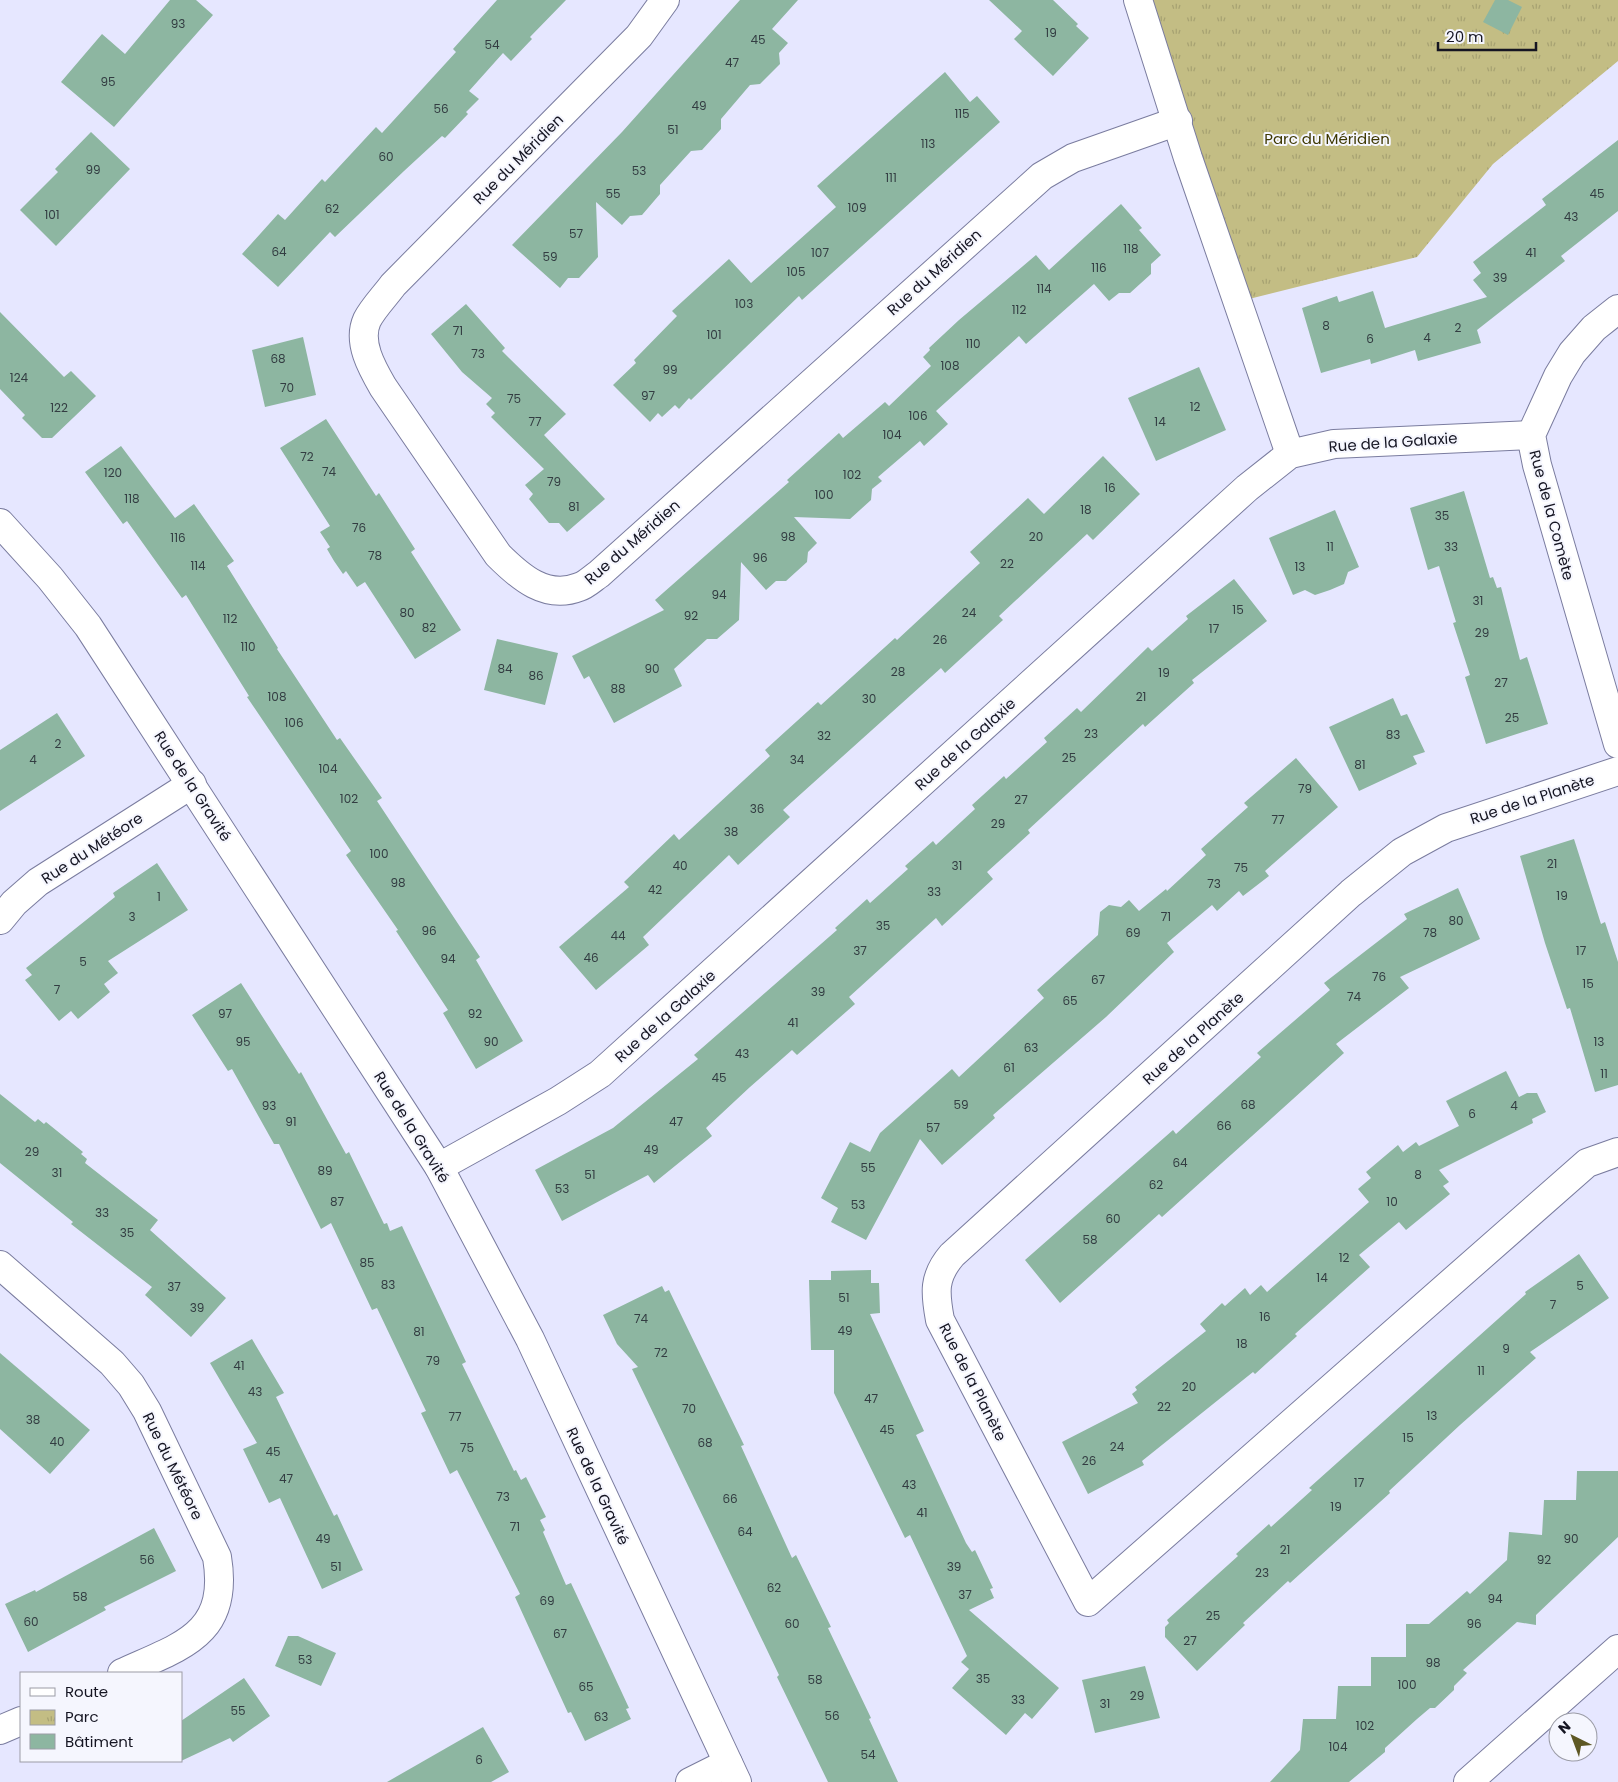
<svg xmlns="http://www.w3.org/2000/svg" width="1618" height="1782" font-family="Poppins,sans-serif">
	<defs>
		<pattern id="park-tufts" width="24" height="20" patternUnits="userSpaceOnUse" patternTransform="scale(1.25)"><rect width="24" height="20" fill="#c3bd84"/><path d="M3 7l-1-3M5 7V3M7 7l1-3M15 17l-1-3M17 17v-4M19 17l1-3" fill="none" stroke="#a7a272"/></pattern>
	</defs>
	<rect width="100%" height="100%" fill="#e6e7ff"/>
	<!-- park -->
	<path fill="url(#park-tufts)" d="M1138 0H1618V61L1493 164 1417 257 1237 302Z"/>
	<!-- building -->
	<g fill="#8db6a1">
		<path d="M170 0H196L213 15 114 127 61 82 102 34 125 54Z"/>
		<path d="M497 0H566L530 37 532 39 511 61 503 53 469 91 479 99 466 112 468 114 445 138 442 136 404 171 335 237 330 232 278 287 242 254 278 214 285 220 322 179 325 182 376 127 382 133 456 52 453 49Z"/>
		<path d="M740 0H798L772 29 788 43 779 53 780 64 760 84 750 85 721 119V129L702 150 691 151 660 185V194L642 215 630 216 622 225 596 202 598 257 579 278H568L560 288 512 245 622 132Z"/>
		<path d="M989 0H1053L1078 24 1076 26 1089 38 1053 76 1014 39 1022 31Z"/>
		<path d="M1495 0H1508L1522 7 1508 35 1483 22Z"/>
		<path d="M945 72 970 102 977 96 1000 122 802 300 799 296 691 400 689 398 679 409 675 405 662 417 658 413 650 422 613 385 636 363 634 360 677 316 672 311 729 259 751 283 836 207 817 186Z"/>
		<path d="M91 132 130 169 56 246 20 210 58 172 55 169Z"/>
		<path d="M1618 140V211L1561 256 1565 261 1477 330 1481 343 1418 361 1415 350 1371 364 1370 359 1321 373 1302 308 1337 296 1339 302 1373 291 1385 328 1487 297 1473 280 1481 273 1473 262 1546 205 1542 199Z"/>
		<path d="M1121 204 1142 228 1139 230 1161 255 1151 264V274L1130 293H1119L1109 301 1094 284 1026 344 1019 336 936 411 948 424 924 446 920 441 878 477 882 481 872 489 871 500 850 519 794 517 817 543 808 552 807 562 786 581H776L766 590 741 562 739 620 717 639H707L674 669 682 686 614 723 589 676 584 679 572 656 664 610 655 600 789 482 787 480 839 433 843 438 885 402 889 406 931 366 923 357 930 350 929 348 959 320 1036 255 1049 270Z"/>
		<path d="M466 304 505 348 502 351 566 414 544 435 605 499 567 532 559 523H549L529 499 533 494 525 485 544 469 491 417 495 413 486 404 492 398 462 372 431 334Z"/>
		<path d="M0 312 64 377 71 371 96 396 52 438H42L22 418 25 415 0 389Z"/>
		<path d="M303 337 316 395 265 407 252 350Z"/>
		<path d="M1199 367 1226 430 1156 461 1128 398Z"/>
		<path d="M326 419 376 496 379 493 415 549 411 552 461 630 415 659 365 582 357 587 346 571 343 574 334 561 327 549 330 547 320 532 330 526 280 448Z"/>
		<path d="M121 446 175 518 194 504 234 561 227 566 278 648 277 649 337 740 340 738 382 798 377 801 480 957 476 960 523 1041 476 1069 443 1013 448 1010 396 931 398 930 346 855 351 851 247 697 249 696 186 595 182 598 127 521 123 524 85 472Z"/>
		<path d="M1103 456 1140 494 1093 540 1087 534 999 616 1003 620 945 673 941 668 783 810 790 817 738 865 729 855 643 937 649 945 596 990 559 947 629 887 624 882 674 834 679 840 770 756 765 750 818 702 821 705 895 638 897 640 980 563 970 552 1028 498 1044 514Z"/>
		<path d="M1464 491 1490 578 1493 577 1497 588 1501 587 1520 660 1527 657 1548 724 1486 744 1465 677 1470 675 1453 623 1456 622 1439 566 1428 570 1410 508Z"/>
		<path d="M1335 510 1359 567 1348 572 1344 584 1330 590 1315 595 1305 590 1293 595 1269 538Z"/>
		<path d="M1234 579 1267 621 1192 680 1194 683 1145 727 1143 724 1028 830 1030 833 987 872 993 879 942 926 936 918 849 997 855 1004 797 1055 792 1050 750 1087 706 1128 712 1136 654 1183 648 1175 562 1221 535 1170 613 1128 698 1059 694 1055 837 930 835 928 867 899 870 903 908 869 905 866 933 841 936 845 975 809 972 805 1004 776 1006 779 1047 742 1044 738 1077 708 1081 712 1148 647 1152 651 1188 619 1186 616Z"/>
		<path d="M497 639 558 653 545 705 484 690Z"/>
		<path d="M1393 698 1401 716 1407 714 1425 752 1413 756 1417 764 1359 791 1329 727Z"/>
		<path d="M57 713 85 756 0 811V750Z"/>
		<path d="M1296 758 1338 807 1265 871 1269 876 1243 896 1239 891 1217 911 1212 905 1167 943 1174 952 1106 1017 993 1115 995 1118 942 1165 920 1139 866 1240 831 1222 838 1208 821 1198 850 1142 870 1152 880 1133 952 1069 959 1077 1044 998 1037 990 1098 935 1100 912 1109 905 1121 907 1129 900 1139 911 1166 889 1167 891 1206 855 1201 849 1248 807 1244 803Z"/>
		<path d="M1574 839 1601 924 1605 922 1618 962V1085L1595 1092 1570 1008 1567 1009 1545 943 1520 856Z"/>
		<path d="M157 863 188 910 108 961 118 973 104 984 110 992 78 1019 71 1011 59 1021 25 980 32 975 26 968 115 897 113 893Z"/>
		<path d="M1458 888 1480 939 1400 977 1409 988 1336 1044 1344 1053 1162 1217 1159 1214 1060 1303 1025 1260 1173 1130 1176 1134 1261 1057 1257 1053 1330 990 1324 983 1407 919 1404 914Z"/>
		<path d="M241 983 299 1074 301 1072 346 1154 349 1152 384 1224 387 1223 390 1231 402 1226 466 1362 462 1364 514 1471 516 1470 521 1480 526 1477 546 1517 540 1520 545 1530 543 1532 566 1585 571 1583 629 1708 626 1709 631 1719 585 1741 571 1712 568 1713 515 1597 520 1594 457 1470 450 1474 421 1413 426 1411 377 1308 372 1310 331 1223 321 1229 279 1144H274L232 1069 228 1071 192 1015Z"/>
		<path d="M1506 1071 1519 1097 1527 1093H1537L1546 1112 1532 1119 1533 1123 1439 1170 1449 1182 1443 1186 1450 1194 1406 1230 1399 1222 1359 1255 1370 1267 1295 1334 1297 1336 1255 1374 1253 1372 1142 1461 1144 1465 1088 1494 1062 1442 1138 1403 1132 1394 1137 1390 1135 1387 1206 1331 1200 1324 1222 1303 1225 1306 1245 1288 1250 1295 1261 1285 1267 1292 1369 1202 1358 1189 1371 1178 1366 1172 1398 1145 1403 1152 1416 1142 1419 1146 1459 1126 1446 1101Z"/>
		<path d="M0 1094 35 1122 38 1119 44 1124 46 1122 83 1152 81 1154 87 1159 85 1163 158 1220 150 1230 226 1298 191 1337 145 1295 152 1287 71 1224 73 1222 0 1163Z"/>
		<path d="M1579 1254 1609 1298 1530 1352 1536 1358 1460 1425 1389 1491 1390 1493 1290 1583 1288 1581 1243 1623 1245 1625 1197 1671 1165 1637V1627L1169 1623 1167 1620 1238 1556 1236 1554 1269 1524 1271 1527 1312 1490 1309 1488 1526 1294 1525 1292Z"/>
		<path d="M871 1270V1283H879L880 1313 870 1314 924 1431 916 1435 966 1543 972 1552 975 1550 993 1588 990 1589 994 1598 969 1610 1059 1688 1032 1719 1025 1713 1006 1735 952 1688 969 1669 961 1662 967 1656 910 1535 905 1538 834 1393V1350H811L809 1280H831V1271Z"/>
		<path d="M662 1286 665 1292 669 1290 744 1445 741 1446 792 1558 796 1555 831 1627 828 1628 871 1718 869 1719 898 1782H828L777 1677 779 1675 632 1369 638 1367 617 1344 603 1315Z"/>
		<path d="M252 1339 284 1393 276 1397 334 1516 337 1514 363 1570 322 1589 280 1498 269 1503 243 1449 257 1443 210 1363Z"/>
		<path d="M0 1353 90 1430 50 1474 0 1429Z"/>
		<path d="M1577 1471H1618V1537L1536 1615V1625L1517 1622 1463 1670 1467 1673 1454 1686V1690L1435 1708H1430L1417 1719 1385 1748V1752L1349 1782H1270L1300 1750 1303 1719H1336L1338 1686H1371V1657H1406V1624H1429L1467 1591 1470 1594 1507 1560 1509 1532 1542 1535 1544 1500H1576Z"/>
		<path d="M154 1528 176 1571 104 1607 106 1610 28 1652 5 1604 35 1590 36 1592Z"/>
		<path d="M288 1636H298L336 1653 321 1686 275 1666Z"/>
		<path d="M1145 1666 1160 1718 1095 1733 1082 1680Z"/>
		<path d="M244 1678 270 1716 233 1742 230 1738 181 1761V1721Z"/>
		<path d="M483 1727 509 1772 491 1782H387Z"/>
	</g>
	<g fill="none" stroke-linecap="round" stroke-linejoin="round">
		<!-- minor casing -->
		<g stroke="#7a7c9f" stroke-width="30">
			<g id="minor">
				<path d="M665 0 639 36 393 285C385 296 373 308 367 320 357 342 372 368 383 387L498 555C520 577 546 600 579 587 586 585 593 578 599 574L1042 176 1073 158 1178 121"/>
				<path d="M1138 0 1188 158 1290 454"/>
				<path d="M1618 309 1594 328 1572 353 1558 376 1531 435 1537 465 1618 744"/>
				<path d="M0 523 50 578 88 626 439 1167 530 1339 737 1782"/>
				<path d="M1618 771 1446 828 1402 852 1351 893 952 1255C933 1277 935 1293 940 1320L1088 1602 1587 1163 1618 1152"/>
				<path d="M0 920 14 903 38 882 192 784"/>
				<path d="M439 1167 558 1101 600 1074 1247 488 1290 454 1334 444 1531 435"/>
				<path d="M0 1265 112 1363 131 1385 147 1411 217 1557C230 1635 181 1646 122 1673"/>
				<path d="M0 1730 21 1721"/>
				<path d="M690 1782 728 1763"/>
				<path d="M1468 1782 1618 1649"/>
			</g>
		</g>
		<!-- minor -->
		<use href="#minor" stroke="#fff" stroke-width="28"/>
	</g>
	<g text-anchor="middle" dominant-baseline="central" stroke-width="4" stroke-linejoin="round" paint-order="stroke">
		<!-- number labels -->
		<g font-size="12" fill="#333d42">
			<text x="178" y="23">93</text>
			<text x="1051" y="32">19</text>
			<text x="758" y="39">45</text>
			<text x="492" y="44">54</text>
			<text x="732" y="62">47</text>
			<text x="108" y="81">95</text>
			<text x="699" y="105">49</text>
			<text x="441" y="108">56</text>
			<text x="962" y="113">115</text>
			<text x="673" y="129">51</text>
			<text x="928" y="143">113</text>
			<text x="386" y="156">60</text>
			<text x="93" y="169">99</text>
			<text x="639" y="170">53</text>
			<text x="891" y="177">111</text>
			<text x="613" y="193">55</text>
			<text x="1597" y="193">45</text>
			<text x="857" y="207">109</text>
			<text x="332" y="208">62</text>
			<text x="52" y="214">101</text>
			<text x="1571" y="216">43</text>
			<text x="576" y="233">57</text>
			<text x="1131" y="248">118</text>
			<text x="279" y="251">64</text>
			<text x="820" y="252">107</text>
			<text x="1531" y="252">41</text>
			<text x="550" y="256">59</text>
			<text x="1099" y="267">116</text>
			<text x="796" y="271">105</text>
			<text x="1500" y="277">39</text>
			<text x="1044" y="288">114</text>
			<text x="744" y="303">103</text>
			<text x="1019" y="309">112</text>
			<text x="1326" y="325">8</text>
			<text x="1458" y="327">2</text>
			<text x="458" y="330">71</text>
			<text x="714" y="334">101</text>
			<text x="1427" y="337">4</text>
			<text x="1370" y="338">6</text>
			<text x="973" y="343">110</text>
			<text x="478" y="353">73</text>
			<text x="278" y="358">68</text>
			<text x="950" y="365">108</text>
			<text x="670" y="369">99</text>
			<text x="19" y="377">124</text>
			<text x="287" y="387">70</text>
			<text x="648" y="395">97</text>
			<text x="514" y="398">75</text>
			<text x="1195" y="406">12</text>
			<text x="59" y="407">122</text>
			<text x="918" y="415">106</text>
			<text x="535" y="421">77</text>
			<text x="1160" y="421">14</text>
			<text x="892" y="434">104</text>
			<text x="307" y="456">72</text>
			<text x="329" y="471">74</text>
			<text x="113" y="472">120</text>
			<text x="852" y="474">102</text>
			<text x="554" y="481">79</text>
			<text x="1110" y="487">16</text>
			<text x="824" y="494">100</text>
			<text x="132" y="498">118</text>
			<text x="574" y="506">81</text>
			<text x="1086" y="509">18</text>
			<text x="1442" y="515">35</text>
			<text x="359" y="527">76</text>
			<text x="788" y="536">98</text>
			<text x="1036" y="536">20</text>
			<text x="178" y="537">116</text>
			<text x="1330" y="546">11</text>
			<text x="1451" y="546">33</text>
			<text x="375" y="555">78</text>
			<text x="760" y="557">96</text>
			<text x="1007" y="563">22</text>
			<text x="198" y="565">114</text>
			<text x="1300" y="566">13</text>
			<text x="719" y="594">94</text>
			<text x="1478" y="600">31</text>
			<text x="1238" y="609">15</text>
			<text x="407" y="612">80</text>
			<text x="969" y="612">24</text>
			<text x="691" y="615">92</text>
			<text x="230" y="618">112</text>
			<text x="429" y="627">82</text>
			<text x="1214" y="628">17</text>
			<text x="1482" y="632">29</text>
			<text x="940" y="639">26</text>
			<text x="248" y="646">110</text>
			<text x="505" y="668">84</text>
			<text x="652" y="668">90</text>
			<text x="898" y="671">28</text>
			<text x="1164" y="672">19</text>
			<text x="536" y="675">86</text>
			<text x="1501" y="682">27</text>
			<text x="618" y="688">88</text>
			<text x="277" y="696">108</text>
			<text x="1141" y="696">21</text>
			<text x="869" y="698">30</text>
			<text x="1512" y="717">25</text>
			<text x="294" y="722">106</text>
			<text x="1091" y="733">23</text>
			<text x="1393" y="734">83</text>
			<text x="824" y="735">32</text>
			<text x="58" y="743">2</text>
			<text x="1069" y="757">25</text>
			<text x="33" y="759">4</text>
			<text x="797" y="759">34</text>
			<text x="1360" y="764">81</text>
			<text x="328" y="768">104</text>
			<text x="1305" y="788">79</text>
			<text x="349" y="798">102</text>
			<text x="1021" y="799">27</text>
			<text x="757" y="808">36</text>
			<text x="1278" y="819">77</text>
			<text x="998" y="823">29</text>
			<text x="731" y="831">38</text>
			<text x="379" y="853">100</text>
			<text x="1552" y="863">21</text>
			<text x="680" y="865">40</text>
			<text x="957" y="865">31</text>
			<text x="1241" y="867">75</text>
			<text x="398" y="882">98</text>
			<text x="1214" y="883">73</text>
			<text x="655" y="889">42</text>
			<text x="934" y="891">33</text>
			<text x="1562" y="895">19</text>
			<text x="159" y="896">1</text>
			<text x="132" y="916">3</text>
			<text x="1166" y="916">71</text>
			<text x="1456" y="920">80</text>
			<text x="883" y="925">35</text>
			<text x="429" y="930">96</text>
			<text x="1133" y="932">69</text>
			<text x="1430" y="932">78</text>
			<text x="618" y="935">44</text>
			<text x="860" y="950">37</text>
			<text x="1581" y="950">17</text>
			<text x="591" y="957">46</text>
			<text x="448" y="958">94</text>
			<text x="83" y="961">5</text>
			<text x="1379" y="976">76</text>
			<text x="1098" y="979">67</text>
			<text x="1588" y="983">15</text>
			<text x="57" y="989">7</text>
			<text x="818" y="991">39</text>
			<text x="1354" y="996">74</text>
			<text x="1070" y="1000">65</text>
			<text x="225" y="1013">97</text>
			<text x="475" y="1013">92</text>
			<text x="793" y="1022">41</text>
			<text x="243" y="1041">95</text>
			<text x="491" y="1041">90</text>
			<text x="1599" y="1041">13</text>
			<text x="1031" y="1047">63</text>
			<text x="742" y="1053">43</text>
			<text x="1009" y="1067">61</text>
			<text x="1604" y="1073">11</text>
			<text x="719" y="1077">45</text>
			<text x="961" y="1104">59</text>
			<text x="1248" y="1104">68</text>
			<text x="269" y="1105">93</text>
			<text x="1514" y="1105">4</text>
			<text x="1472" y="1113">6</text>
			<text x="291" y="1121">91</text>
			<text x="676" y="1121">47</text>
			<text x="1224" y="1125">66</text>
			<text x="933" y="1127">57</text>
			<text x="651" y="1149">49</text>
			<text x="32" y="1151">29</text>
			<text x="1180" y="1162">64</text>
			<text x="868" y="1167">55</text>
			<text x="325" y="1170">89</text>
			<text x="57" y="1172">31</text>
			<text x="590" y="1174">51</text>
			<text x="1418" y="1174">8</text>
			<text x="1156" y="1184">62</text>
			<text x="562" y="1188">53</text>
			<text x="337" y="1201">87</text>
			<text x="1392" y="1201">10</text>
			<text x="858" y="1204">53</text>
			<text x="102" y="1212">33</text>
			<text x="1113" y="1218">60</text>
			<text x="127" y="1232">35</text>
			<text x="1090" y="1239">58</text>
			<text x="1344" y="1257">12</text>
			<text x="367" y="1262">85</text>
			<text x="1322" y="1277">14</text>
			<text x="388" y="1284">83</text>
			<text x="1580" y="1285">5</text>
			<text x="174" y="1286">37</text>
			<text x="844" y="1297">51</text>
			<text x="1553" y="1304">7</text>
			<text x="197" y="1307">39</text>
			<text x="1265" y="1316">16</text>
			<text x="641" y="1318">74</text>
			<text x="845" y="1330">49</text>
			<text x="419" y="1331">81</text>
			<text x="1242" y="1343">18</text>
			<text x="1506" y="1348">9</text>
			<text x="661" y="1352">72</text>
			<text x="433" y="1360">79</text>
			<text x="239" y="1365">41</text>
			<text x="1481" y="1370">11</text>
			<text x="1189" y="1386">20</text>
			<text x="255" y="1391">43</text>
			<text x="871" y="1398">47</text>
			<text x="1164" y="1406">22</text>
			<text x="689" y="1408">70</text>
			<text x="1432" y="1415">13</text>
			<text x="455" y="1416">77</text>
			<text x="33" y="1419">38</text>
			<text x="887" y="1429">45</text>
			<text x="1408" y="1437">15</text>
			<text x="57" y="1441">40</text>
			<text x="705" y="1442">68</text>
			<text x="1117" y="1446">24</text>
			<text x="467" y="1447">75</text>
			<text x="273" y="1451">45</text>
			<text x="1089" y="1460">26</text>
			<text x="286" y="1478">47</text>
			<text x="1359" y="1482">17</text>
			<text x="909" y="1484">43</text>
			<text x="503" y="1496">73</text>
			<text x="730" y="1498">66</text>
			<text x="1336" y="1506">19</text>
			<text x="922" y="1512">41</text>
			<text x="515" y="1526">71</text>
			<text x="745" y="1531">64</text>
			<text x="323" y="1538">49</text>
			<text x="1571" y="1538">90</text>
			<text x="1285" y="1549">21</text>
			<text x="147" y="1559">56</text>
			<text x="1544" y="1559">92</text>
			<text x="336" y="1566">51</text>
			<text x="954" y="1566">39</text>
			<text x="1262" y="1572">23</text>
			<text x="774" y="1587">62</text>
			<text x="965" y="1594">37</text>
			<text x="80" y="1596">58</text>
			<text x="1495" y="1598">94</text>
			<text x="547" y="1600">69</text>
			<text x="1213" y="1615">25</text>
			<text x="31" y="1621">60</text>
			<text x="792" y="1623">60</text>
			<text x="1474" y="1623">96</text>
			<text x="560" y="1633">67</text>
			<text x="1190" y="1640">27</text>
			<text x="305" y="1659">53</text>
			<text x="1433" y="1662">98</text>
			<text x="983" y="1678">35</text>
			<text x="815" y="1679">58</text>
			<text x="1407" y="1684">100</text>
			<text x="586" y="1686">65</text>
			<text x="1137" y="1695">29</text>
			<text x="1018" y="1699">33</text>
			<text x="1105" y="1703">31</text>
			<text x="238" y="1710">55</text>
			<text x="832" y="1715">56</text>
			<text x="601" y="1716">63</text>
			<text x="1365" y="1725">102</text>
			<text x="1338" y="1746">104</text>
			<text x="868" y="1754">54</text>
			<text x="479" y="1759">6</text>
		</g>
		<!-- park labels -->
		<g font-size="15" fill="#3e3802" stroke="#f5f6fe">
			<text x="1327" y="138">Parc du Méridien</text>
		</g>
		<!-- street labels -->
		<g font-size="15" fill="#151522" stroke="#f5f6fe">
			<text transform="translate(518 159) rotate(-45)">Rue du Méridien</text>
			<text transform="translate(934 272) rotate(-42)">Rue du Méridien</text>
			<text transform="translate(1393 442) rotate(-4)">Rue de la Galaxie</text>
			<text transform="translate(1552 515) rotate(75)">Rue de la Comète</text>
			<text transform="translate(632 542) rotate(-41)">Rue du Méridien</text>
			<text transform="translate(965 744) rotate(-42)">Rue de la Galaxie</text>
			<text transform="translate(193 786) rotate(57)">Rue de la Gravité</text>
			<text transform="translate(1532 799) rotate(-18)">Rue de la Planète</text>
			<text transform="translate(92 848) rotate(-33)">Rue du Météore</text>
			<text transform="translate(665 1016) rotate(-42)">Rue de la Galaxie</text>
			<text transform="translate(1193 1038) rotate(-42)">Rue de la Planète</text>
			<text transform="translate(412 1127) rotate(58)">Rue de la Gravité</text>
			<text transform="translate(973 1382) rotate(63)">Rue de la Planète</text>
			<text transform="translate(173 1466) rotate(64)">Rue du Météore</text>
			<text transform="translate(598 1486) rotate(65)">Rue de la Gravité</text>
		</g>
	</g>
	<!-- legend -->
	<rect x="20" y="1672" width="162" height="90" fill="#f5f6fe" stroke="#9b9ca6"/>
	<rect x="30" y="1688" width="25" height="8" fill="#ffffff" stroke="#9b9ca6"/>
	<text x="65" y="1697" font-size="15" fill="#151522">Route</text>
	<rect x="30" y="1710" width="25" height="15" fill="url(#park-tufts)" stroke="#9b9ca6"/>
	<text x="65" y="1722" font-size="15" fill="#151522">Parc</text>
	<rect x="30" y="1734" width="25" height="15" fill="#8db6a1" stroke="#9b9ca6"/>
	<text x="65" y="1747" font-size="15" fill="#151522">Bâtiment</text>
	<!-- north arrow -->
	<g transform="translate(1573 1737) rotate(318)"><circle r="24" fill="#f5f6fe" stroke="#9b9ca6"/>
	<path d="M0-4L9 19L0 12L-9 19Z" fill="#5e5824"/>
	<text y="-8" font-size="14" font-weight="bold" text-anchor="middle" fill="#151522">N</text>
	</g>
	<!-- scale -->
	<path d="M1438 42v8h98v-8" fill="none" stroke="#151522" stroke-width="2.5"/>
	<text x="1446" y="42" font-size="15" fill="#151522" stroke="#f5f6fe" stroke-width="4" paint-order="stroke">20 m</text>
</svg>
